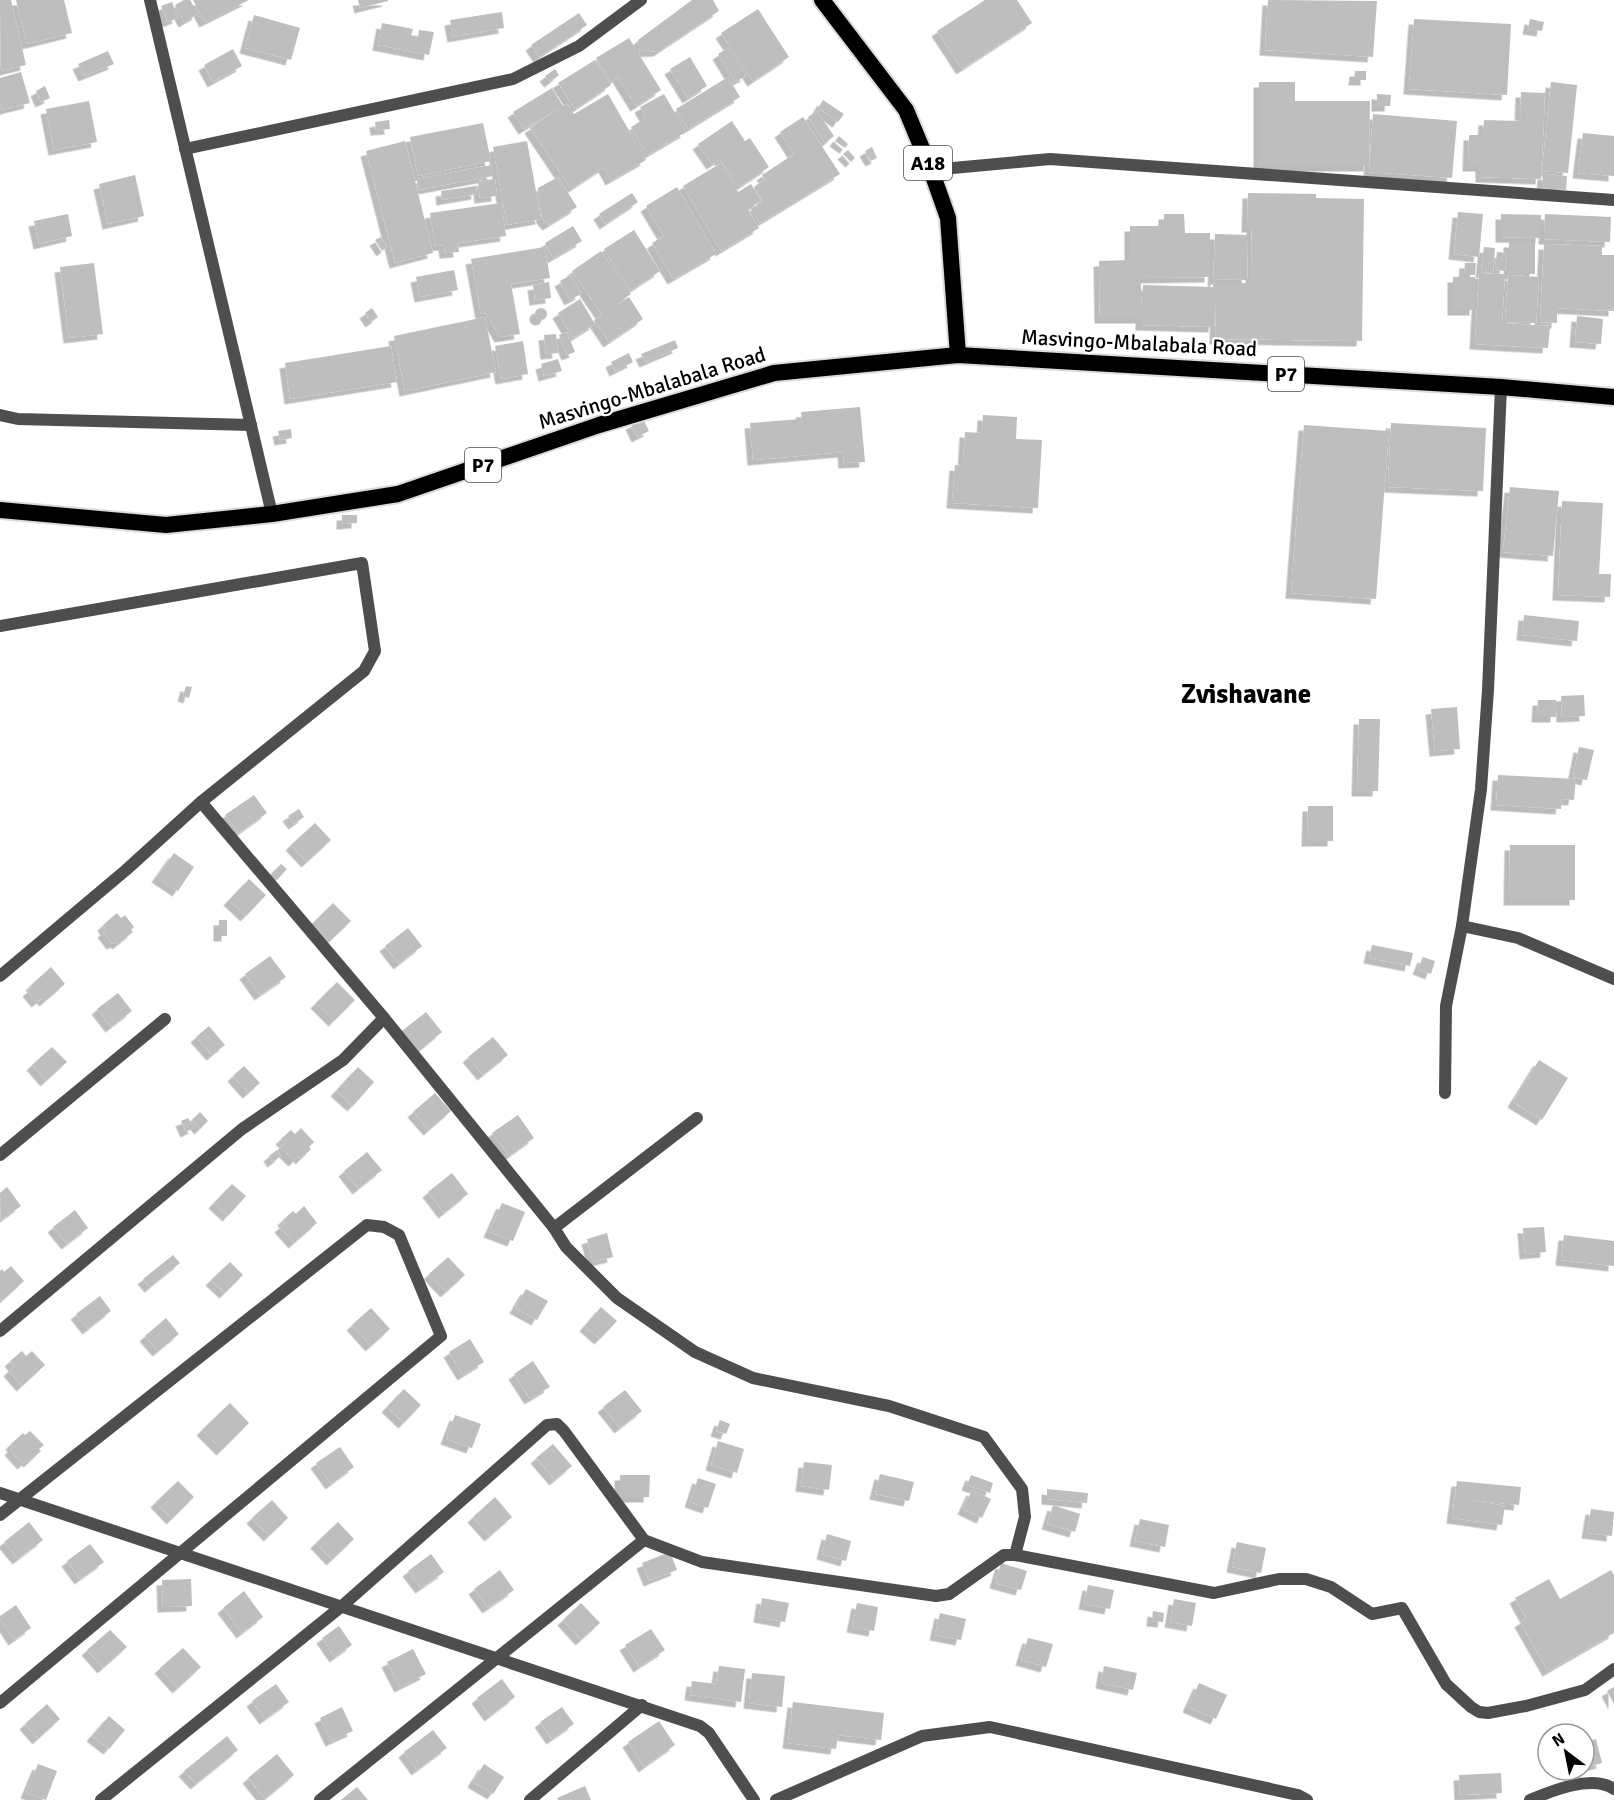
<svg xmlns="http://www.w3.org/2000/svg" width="1614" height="1800" font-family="Signika,sans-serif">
	<defs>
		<filter id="shadow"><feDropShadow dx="-5.5" dy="5.5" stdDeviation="0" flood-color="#0004"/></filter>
	</defs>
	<rect width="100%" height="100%" fill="#fff"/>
	<!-- building -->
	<g fill="#bebebe" filter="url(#shadow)">
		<path d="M0 0H11L26 65 1 71Z"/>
		<path d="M16 0H64L72 33 27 44Z"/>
		<path d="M184 0H190L198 14 184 22 175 5Z"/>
		<path d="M193 0H249L205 22Z"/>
		<path d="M358 0H388V1L360 8Z"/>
		<path d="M692 0H713L719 11 659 51 640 52 638 40Z"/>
		<path d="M985 0H1017L1032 23 962 69 937 31Z"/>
		<path d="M1268 0 1377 1 1373 57 1265 50Z"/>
		<path d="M172 2 178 18 168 22 161 6Z"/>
		<path d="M758 9 789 57 753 81 721 33Z"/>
		<path d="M502 12 504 28 453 37 450 20Z"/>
		<path d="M579 13 587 25 539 57 531 45Z"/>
		<path d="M254 15 300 28 291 60 245 48Z"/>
		<path d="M1414 19 1511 24 1507 95 1409 89Z"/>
		<path d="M1530 19 1544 22 1542 31 1528 29Z"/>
		<path d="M382 23 413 29 411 35 418 37 419 30 434 32 429 55 378 45Z"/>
		<path d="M629 38 661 90 636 106 618 77 611 82 596 58Z"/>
		<path d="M728 48 746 76 735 82 718 54Z"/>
		<path d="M233 49 242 66 213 82 204 65Z"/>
		<path d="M108 51 114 64 84 76 78 64Z"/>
		<path d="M690 57 707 86 688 98 670 69Z"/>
		<path d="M595 60 611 85 575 109 558 83Z"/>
		<path d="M555 69 559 75 550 82 545 76Z"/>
		<path d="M1355 71H1366V80H1354Z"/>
		<path d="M21 72 30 103 2 110 0 101V78Z"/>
		<path d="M728 77 740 97 688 129 676 109Z"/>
		<path d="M1259 82H1295V101H1370L1369 166H1259Z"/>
		<path d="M1551 82 1577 85 1568 173 1542 171Z"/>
		<path d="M45 86 50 98 41 102 36 91Z"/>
		<path d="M552 88 563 106 567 104 574 114 608 94 646 160 611 180 604 167 571 189 530 128 559 108 524 129 513 112Z"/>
		<path d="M1521 92 1545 93 1541 179 1481 177V166H1468L1469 135H1483L1484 120 1520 121Z"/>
		<path d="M664 94 686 132 647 155 631 127 646 118 640 107Z"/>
		<path d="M1377 94 1391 95 1390 106H1377Z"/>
		<path d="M823 100 844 114 838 122 818 108Z"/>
		<path d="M89 101 97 142 54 150 46 109Z"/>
		<path d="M817 111 834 136 825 143 808 117Z"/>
		<path d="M1373 114 1457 121 1452 178 1369 172Z"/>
		<path d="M803 117 840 174 760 223 751 209 763 201 754 187 765 179 762 175 794 154 780 132Z"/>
		<path d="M389 120 390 129 376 130 375 122Z"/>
		<path d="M732 121 745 141 750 138 769 167 739 187 720 159 712 164 698 144Z"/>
		<path d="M483 123 491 161 418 176 410 137Z"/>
		<path d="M1583 133 1614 136V176L1578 173Z"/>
		<path d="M839 136 848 144 845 148 835 141Z"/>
		<path d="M405 141 433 253 395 263 366 151Z"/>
		<path d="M527 141 541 219 507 225 493 147Z"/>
		<path d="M872 147 877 158 871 161 865 151Z"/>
		<path d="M848 150 855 158 851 162 843 154Z"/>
		<path d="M721 163 738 192 751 184 761 201 748 209 759 228 721 251 683 186Z"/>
		<path d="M491 165 493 176 418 190 417 179Z"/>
		<path d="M1543 174 1567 176 1566 190 1542 188Z"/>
		<path d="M135 175 144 216 108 224 99 184Z"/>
		<path d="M558 177 577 207 548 225 542 218 538 188Z"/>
		<path d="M495 179 497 196 480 198 478 181Z"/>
		<path d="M476 186 477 194 442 200 441 191Z"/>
		<path d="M677 187 716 254 673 279 652 243 664 236 646 206Z"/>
		<path d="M632 193 638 202 605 224 599 214Z"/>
		<path d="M1248 193 1316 194V198L1364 199 1362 341 1215 339 1216 303 1214 327 1141 325V318H1100L1099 261 1130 260V226H1164V214H1184L1185 233H1210V277L1141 278V306L1143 285 1213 287 1215 234 1248 235 1247 280 1216 279V283H1251L1252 227H1247Z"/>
		<path d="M501 203 506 236 458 243 459 252 445 253 444 245 435 246 430 213Z"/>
		<path d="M1458 212 1483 214 1479 257 1454 254Z"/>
		<path d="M68 214 72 236 39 244 34 221Z"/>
		<path d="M1501 214 1541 215V238L1501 237Z"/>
		<path d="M1545 214 1611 217 1610 242 1544 239Z"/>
		<path d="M573 226 582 241 553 258 545 243Z"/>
		<path d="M634 230 660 271 631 290 604 249Z"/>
		<path d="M381 237 387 247 382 251 375 240Z"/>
		<rect x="1509" y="242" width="26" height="32"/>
		<path d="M1544 244 1602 246V255H1614V311L1557 308V323L1540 322Z"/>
		<path d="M545 247 550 278 511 284 520 334 500 337 486 313 481 314 471 259Z"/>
		<path d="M1484 247 1495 248 1493 273 1481 272Z"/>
		<path d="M601 251 631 294 610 309 629 297 643 319 609 342 594 320 602 315 572 271Z"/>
		<path d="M1497 252 1507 253 1505 271 1495 270Z"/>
		<path d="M94 263 103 334 69 338 60 267Z"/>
		<path d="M1465 263H1476L1475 275H1464Z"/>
		<path d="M454 270 458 290 420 297 416 277Z"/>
		<path d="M1479 273 1505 274 1502 323 1550 326 1548 348 1475 344Z"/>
		<path d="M571 275 581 294 570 300 560 281Z"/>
		<path d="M1508 275 1539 277 1536 323 1505 322Z"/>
		<rect x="1453" y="277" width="22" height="33"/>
		<path d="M549 282 551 298 535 300 533 285Z"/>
		<path d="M580 299 595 324 573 338 558 313Z"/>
		<circle cx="541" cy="314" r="6"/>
		<path d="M372 308 378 317 371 322 365 313Z"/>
		<path d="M1577 316 1603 319 1601 344 1575 342Z"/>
		<path d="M485 317 496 372 405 391 394 336Z"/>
		<path d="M567 332 575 352 567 355 559 335Z"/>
		<path d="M556 334 558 353 546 354 544 335Z"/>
		<path d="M675 340 678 348 645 362 641 354Z"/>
		<path d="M523 341 528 374 501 379 495 346Z"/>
		<path d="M391 346 397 382 290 399 285 363Z"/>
		<path d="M629 353 633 362 615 371 611 362Z"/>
		<path d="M558 359 562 371 544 376 541 364Z"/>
		<path d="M860 407 865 462 844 463 843 452 753 460 750 423 802 419 801 412Z"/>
		<path d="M983 415 1017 417 1016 439 1042 440 1038 508 952 503 955 465 963 466 965 432 982 433Z"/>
		<path d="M643 419 649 431 637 437 631 424Z"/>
		<path d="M1391 423 1486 428 1483 491 1388 487Z"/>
		<path d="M1304 425 1389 431 1376 599 1291 593Z"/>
		<path d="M291 429 292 438 280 440 278 431Z"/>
		<path d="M1510 487 1559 491 1553 556 1503 552Z"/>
		<path d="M1562 501 1603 503 1599 574H1611L1610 597 1558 595Z"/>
		<path d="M342 515H357V523L342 524Z"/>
		<path d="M1524 615 1579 621 1577 641 1522 635Z"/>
		<path d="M186 686 192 687 189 698 183 696Z"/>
		<path d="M1584 695 1585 716 1562 717 1561 696Z"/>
		<path d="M1538 700H1556V717H1537Z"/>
		<path d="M1457 707 1460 749 1435 751 1431 709Z"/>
		<path d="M1359 719H1380L1378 791H1357Z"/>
		<path d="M1579 747 1594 750 1587 780 1573 777Z"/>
		<path d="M1498 775 1576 779 1574 800 1562 799 1561 809 1496 805Z"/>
		<path d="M254 795 267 813 239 833 225 815Z"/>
		<path d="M1308 806H1333V841H1307Z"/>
		<path d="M299 809 304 817 294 824 288 816Z"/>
		<path d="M315 823 331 840 307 862 291 845Z"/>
		<path d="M1510 845H1575V900H1509Z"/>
		<path d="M174 853 194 867 178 891 157 877Z"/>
		<path d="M281 864 287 869 277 880 271 874Z"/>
		<path d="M249 879 266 895 246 916 229 900Z"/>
		<path d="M333 903 351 921 329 942 312 924Z"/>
		<path d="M117 913 121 918 125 915 134 927 131 930 133 932 118 944 116 942 112 944 103 932 106 930 103 925Z"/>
		<rect x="219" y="920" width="8" height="16"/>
		<path d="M408 928 422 946 399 964 385 946Z"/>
		<path d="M1372 945 1413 953 1410 966 1369 958Z"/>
		<path d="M270 956 286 977 260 995 245 974Z"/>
		<path d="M1423 957 1435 961 1431 974 1418 969Z"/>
		<path d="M51 967 65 984 45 1001 42 998 37 1002 28 991 33 987 31 985Z"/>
		<path d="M337 982 355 1000 334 1021 316 1003Z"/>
		<path d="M118 993 132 1011 111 1027 97 1009Z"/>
		<path d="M426 1012 442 1032 419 1051 402 1031Z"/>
		<path d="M209 1026 225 1045 212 1055 196 1037Z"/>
		<path d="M493 1037 508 1055 483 1075 468 1057Z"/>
		<path d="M52 1047 67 1062 46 1081 32 1065Z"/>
		<path d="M1539 1060 1568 1078 1542 1120 1513 1102Z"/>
		<path d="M244 1066 260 1083 248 1093 233 1076Z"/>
		<path d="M358 1067 374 1082 353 1106 336 1091Z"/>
		<path d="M435 1093 451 1111 429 1130 413 1112Z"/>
		<path d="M200 1112 208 1121 200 1129 192 1120Z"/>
		<path d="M518 1115 534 1138 509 1156 492 1133Z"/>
		<path d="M188 1118 194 1128 186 1132 181 1121Z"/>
		<path d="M301 1128 314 1142 309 1147 311 1149 301 1159 299 1156 294 1161 280 1147 285 1143 281 1139 291 1130 295 1134Z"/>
		<path d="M277 1150 281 1156 273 1162 269 1156Z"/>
		<path d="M367 1152 382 1170 358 1189 344 1171Z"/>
		<path d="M452 1173 468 1194 444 1213 428 1192Z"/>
		<path d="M232 1184 246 1196 228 1216 214 1203Z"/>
		<path d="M7 1187 21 1206 1 1220 0 1193Z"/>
		<path d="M502 1203 525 1212 513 1241 489 1232Z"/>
		<path d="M304 1206 317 1223 294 1243 280 1227 285 1223 283 1220 293 1211 296 1214Z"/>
		<path d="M75 1210 88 1228 67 1244 53 1227Z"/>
		<path d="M1544 1227 1546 1252 1525 1254 1523 1228Z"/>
		<path d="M607 1233 613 1257 593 1262 587 1239Z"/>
		<path d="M1564 1235 1614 1241V1266L1561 1260Z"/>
		<path d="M173 1255 180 1263 150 1287 143 1279Z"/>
		<path d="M448 1257 465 1275 446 1292 429 1274Z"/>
		<path d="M230 1262 243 1275 225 1293 211 1280Z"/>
		<path d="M11 1266 24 1281 2 1301 0 1298V1271L2 1269 4 1272Z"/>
		<path d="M526 1289 548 1301 537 1320 515 1308Z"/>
		<path d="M100 1296 111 1311 88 1329 76 1314Z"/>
		<path d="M601 1307 617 1321 600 1339 585 1326Z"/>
		<path d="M371 1308 390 1329 371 1346 352 1325Z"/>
		<path d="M166 1318 179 1334 158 1351 145 1336Z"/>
		<path d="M470 1339 484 1362 463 1375 449 1352Z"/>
		<path d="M22 1351 26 1356 32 1351 45 1365 22 1386 9 1371 14 1366 10 1361Z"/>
		<path d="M533 1361 550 1387 530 1399 514 1374Z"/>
		<path d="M404 1389 421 1405 404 1423 387 1407Z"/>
		<path d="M625 1390 642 1411 620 1428 603 1407Z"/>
		<path d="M230 1403 249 1423 222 1450 202 1430Z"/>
		<path d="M455 1415 481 1424 472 1448 446 1439Z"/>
		<path d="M720 1420 730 1424 726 1434 716 1431Z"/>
		<path d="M30 1431 44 1445 39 1449 41 1451 29 1462 27 1460 23 1464 10 1450 13 1447 11 1444 23 1433 25 1435Z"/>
		<path d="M718 1441 744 1449 737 1473 711 1465Z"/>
		<path d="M553 1444 572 1466 555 1480 536 1458Z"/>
		<path d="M340 1447 354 1467 331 1484 316 1463Z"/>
		<path d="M804 1462 832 1465 829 1490 801 1486Z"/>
		<path d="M880 1474 914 1482 909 1501 875 1494Z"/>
		<path d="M620 1475H650L649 1497H620Z"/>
		<path d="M971 1475 993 1483 990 1493 967 1485Z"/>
		<path d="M698 1478 716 1484 708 1508 690 1502Z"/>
		<path d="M178 1481 194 1497 172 1519 156 1502Z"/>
		<path d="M1457 1481 1521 1487 1519 1505 1470 1500 1505 1506 1502 1525 1452 1518Z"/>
		<path d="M1047 1489 1088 1493 1087 1503 1047 1499Z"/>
		<path d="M972 1490 991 1499 982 1518 963 1509Z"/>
		<path d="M495 1497 512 1517 490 1536 473 1517Z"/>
		<path d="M272 1500 288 1518 269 1536 252 1518Z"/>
		<path d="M1053 1505 1080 1514 1075 1532 1047 1524Z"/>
		<path d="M1591 1509 1614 1512 1612 1536 1587 1533Z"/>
		<path d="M1140 1519 1169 1525 1165 1547 1135 1541Z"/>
		<path d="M29 1522 43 1540 18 1559 4 1542Z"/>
		<path d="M338 1522 354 1539 332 1560 316 1543Z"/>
		<path d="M827 1534 851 1541 846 1561 822 1554Z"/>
		<path d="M1237 1542 1266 1548 1261 1573 1232 1567Z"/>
		<path d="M90 1544 104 1562 80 1579 67 1561Z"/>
		<path d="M670 1552 677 1570 649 1581 642 1563Z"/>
		<path d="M431 1554 444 1572 421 1588 408 1571Z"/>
		<path d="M1001 1563 1027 1571 1021 1590 995 1583Z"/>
		<path d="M500 1570 514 1590 488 1608 474 1589Z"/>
		<path d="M1611 1570 1614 1575V1633L1548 1671 1520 1622 1526 1618 1515 1598 1549 1579 1560 1599Z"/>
		<path d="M191 1579 192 1606 163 1607 162 1580Z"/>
		<path d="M1088 1585 1114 1590 1110 1609 1084 1604Z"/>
		<path d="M244 1591 263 1617 242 1633 223 1608Z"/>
		<path d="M762 1598 789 1603 785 1622 759 1617Z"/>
		<path d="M1174 1599 1196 1603 1192 1626 1170 1622Z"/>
		<path d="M581 1603 600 1623 581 1640 563 1620Z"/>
		<path d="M857 1603 878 1607 874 1631 852 1627Z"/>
		<path d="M16 1605 31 1628 14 1640 0 1619V1616Z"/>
		<path d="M1153 1611 1164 1613 1163 1622 1152 1621Z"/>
		<path d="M940 1613 966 1619 961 1640 935 1635Z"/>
		<path d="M339 1626 352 1645 335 1657 322 1638Z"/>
		<path d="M651 1629 665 1650 639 1667 625 1645Z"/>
		<path d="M110 1630 127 1647 103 1668 87 1650Z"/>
		<path d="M1028 1638 1053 1644 1046 1667 1021 1660Z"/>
		<path d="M183 1648 201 1667 178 1688 160 1668Z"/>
		<path d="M413 1649 426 1674 400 1687 387 1662Z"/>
		<path d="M719 1666 745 1669 741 1702 690 1695 692 1681 716 1684Z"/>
		<path d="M1104 1666 1137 1673 1133 1690 1101 1683Z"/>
		<path d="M752 1673 785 1676 782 1707 749 1703Z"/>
		<path d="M502 1679 515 1697 490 1716 477 1698Z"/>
		<path d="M1199 1683 1227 1695 1216 1719 1188 1707Z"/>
		<path d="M276 1684 289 1702 265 1719 252 1701Z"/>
		<path d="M1614 1687V1704L1607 1691Z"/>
		<path d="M793 1702 884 1713 881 1740 838 1735 836 1749 788 1743Z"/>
		<path d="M47 1704 60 1719 38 1739 25 1724Z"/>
		<path d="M342 1707 353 1731 331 1741 320 1718Z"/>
		<path d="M562 1707 574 1724 552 1739 540 1722Z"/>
		<path d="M109 1716 125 1730 109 1749 92 1736Z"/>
		<path d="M659 1721 675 1745 644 1767 628 1742Z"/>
		<path d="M433 1730 447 1748 417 1770 404 1752Z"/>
		<path d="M227 1736 238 1750 196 1784 184 1771Z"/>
		<path d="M1596 1739 1602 1763 1584 1768V1742Z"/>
		<path d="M277 1754 294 1775 265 1799 248 1778Z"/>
		<path d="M38 1764 57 1771 46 1800 26 1793Z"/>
		<path d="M484 1764 504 1777 493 1794 473 1782Z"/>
		<path d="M1501 1773 1502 1793 1460 1795 1459 1775Z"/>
		<path d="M585 1786 591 1800H558L557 1798Z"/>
		<path d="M357 1787 368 1800H341Z"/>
	</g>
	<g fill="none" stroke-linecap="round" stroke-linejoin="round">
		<!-- trunk casing -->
		<g stroke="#dbdbdb" stroke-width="20">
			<g id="trunk">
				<path d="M822 0 906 110 931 170 948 218 958 355"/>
				<path d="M0 510 166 525 272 514 398 494 599 425 774 373 958 355 1501 387 1614 397"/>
			</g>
		</g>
		<!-- minor -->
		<g stroke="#4e4e4e" stroke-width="12">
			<path d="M150 0 272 514"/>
			<path d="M185 149 513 79 579 46 641 0"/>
			<path d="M931 170 1050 159 1614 200"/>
			<path d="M0 415 18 419 251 425"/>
			<path d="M0 626 362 563 375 651 364 671 201 802 126 870 0 976"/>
			<path d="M201 802 384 1018 554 1228 566 1247 617 1298 695 1352 753 1378 889 1406 984 1437 1022 1489 1025 1517 1015 1555"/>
			<path d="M1462 926 1518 938 1614 979"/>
			<path d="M1445 1093 1446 1006 1462 926 1481 789 1488 690 1501 387"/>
			<path d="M0 1155 165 1019"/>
			<path d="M554 1228 697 1118"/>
			<path d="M0 1331 242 1129 343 1060 384 1018"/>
			<path d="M0 1493 700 1726 709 1733 754 1800"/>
			<path d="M0 1515 367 1225 384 1227 399 1235 441 1336 0 1703"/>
			<path d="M644 1540 702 1562 936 1596 949 1594 1004 1555H1015L1214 1593 1279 1579H1306L1331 1587 1372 1614 1402 1608 1446 1684 1471 1707 1479 1712 1488 1713 1526 1706 1585 1690 1614 1669"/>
			<path d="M101 1800 342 1606 547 1425 557 1424 564 1431 644 1540 320 1800"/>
			<path d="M530 1800 642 1705"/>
			<path d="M776 1800 922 1736 990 1727 1298 1795 1307 1800"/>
			<path d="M1530 1800C1551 1791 1592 1774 1614 1789"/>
		</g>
		<!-- trunk -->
		<use href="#trunk" stroke="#000" stroke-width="16"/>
	</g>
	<g text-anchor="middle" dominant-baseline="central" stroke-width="4.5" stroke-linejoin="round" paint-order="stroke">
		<!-- shield labels -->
		<g fill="#fff" stroke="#4c4c4c" stroke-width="1.5">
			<rect x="904" y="146" width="48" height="34" rx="4.5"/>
			<rect x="1268" y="357" width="36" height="34" rx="4.5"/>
			<rect x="465" y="448" width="36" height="34" rx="4.5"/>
		</g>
		<g font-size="20" font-weight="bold" fill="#000">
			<text x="928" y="163">A18</text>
			<text x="1286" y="374">P7</text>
			<text x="483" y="465">P7</text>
		</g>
		<!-- street labels -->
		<g font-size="21" fill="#000" stroke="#fff">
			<text transform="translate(1139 343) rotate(3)">Masvingo-Mbalabala Road</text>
			<text transform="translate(652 388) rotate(-17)">Masvingo-Mbalabala Road</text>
		</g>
		<!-- district labels -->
		<g font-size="27" font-weight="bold" fill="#000" stroke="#fff">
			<text x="1246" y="694">Zvishavane</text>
		</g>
	</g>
	<!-- north arrow -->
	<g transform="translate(1566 1752) rotate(328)"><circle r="28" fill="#ffffff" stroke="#999999" stroke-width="1.5"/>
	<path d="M0-4.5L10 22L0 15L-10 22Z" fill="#000000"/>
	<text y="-9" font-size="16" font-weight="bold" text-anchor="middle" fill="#000000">N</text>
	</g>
</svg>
